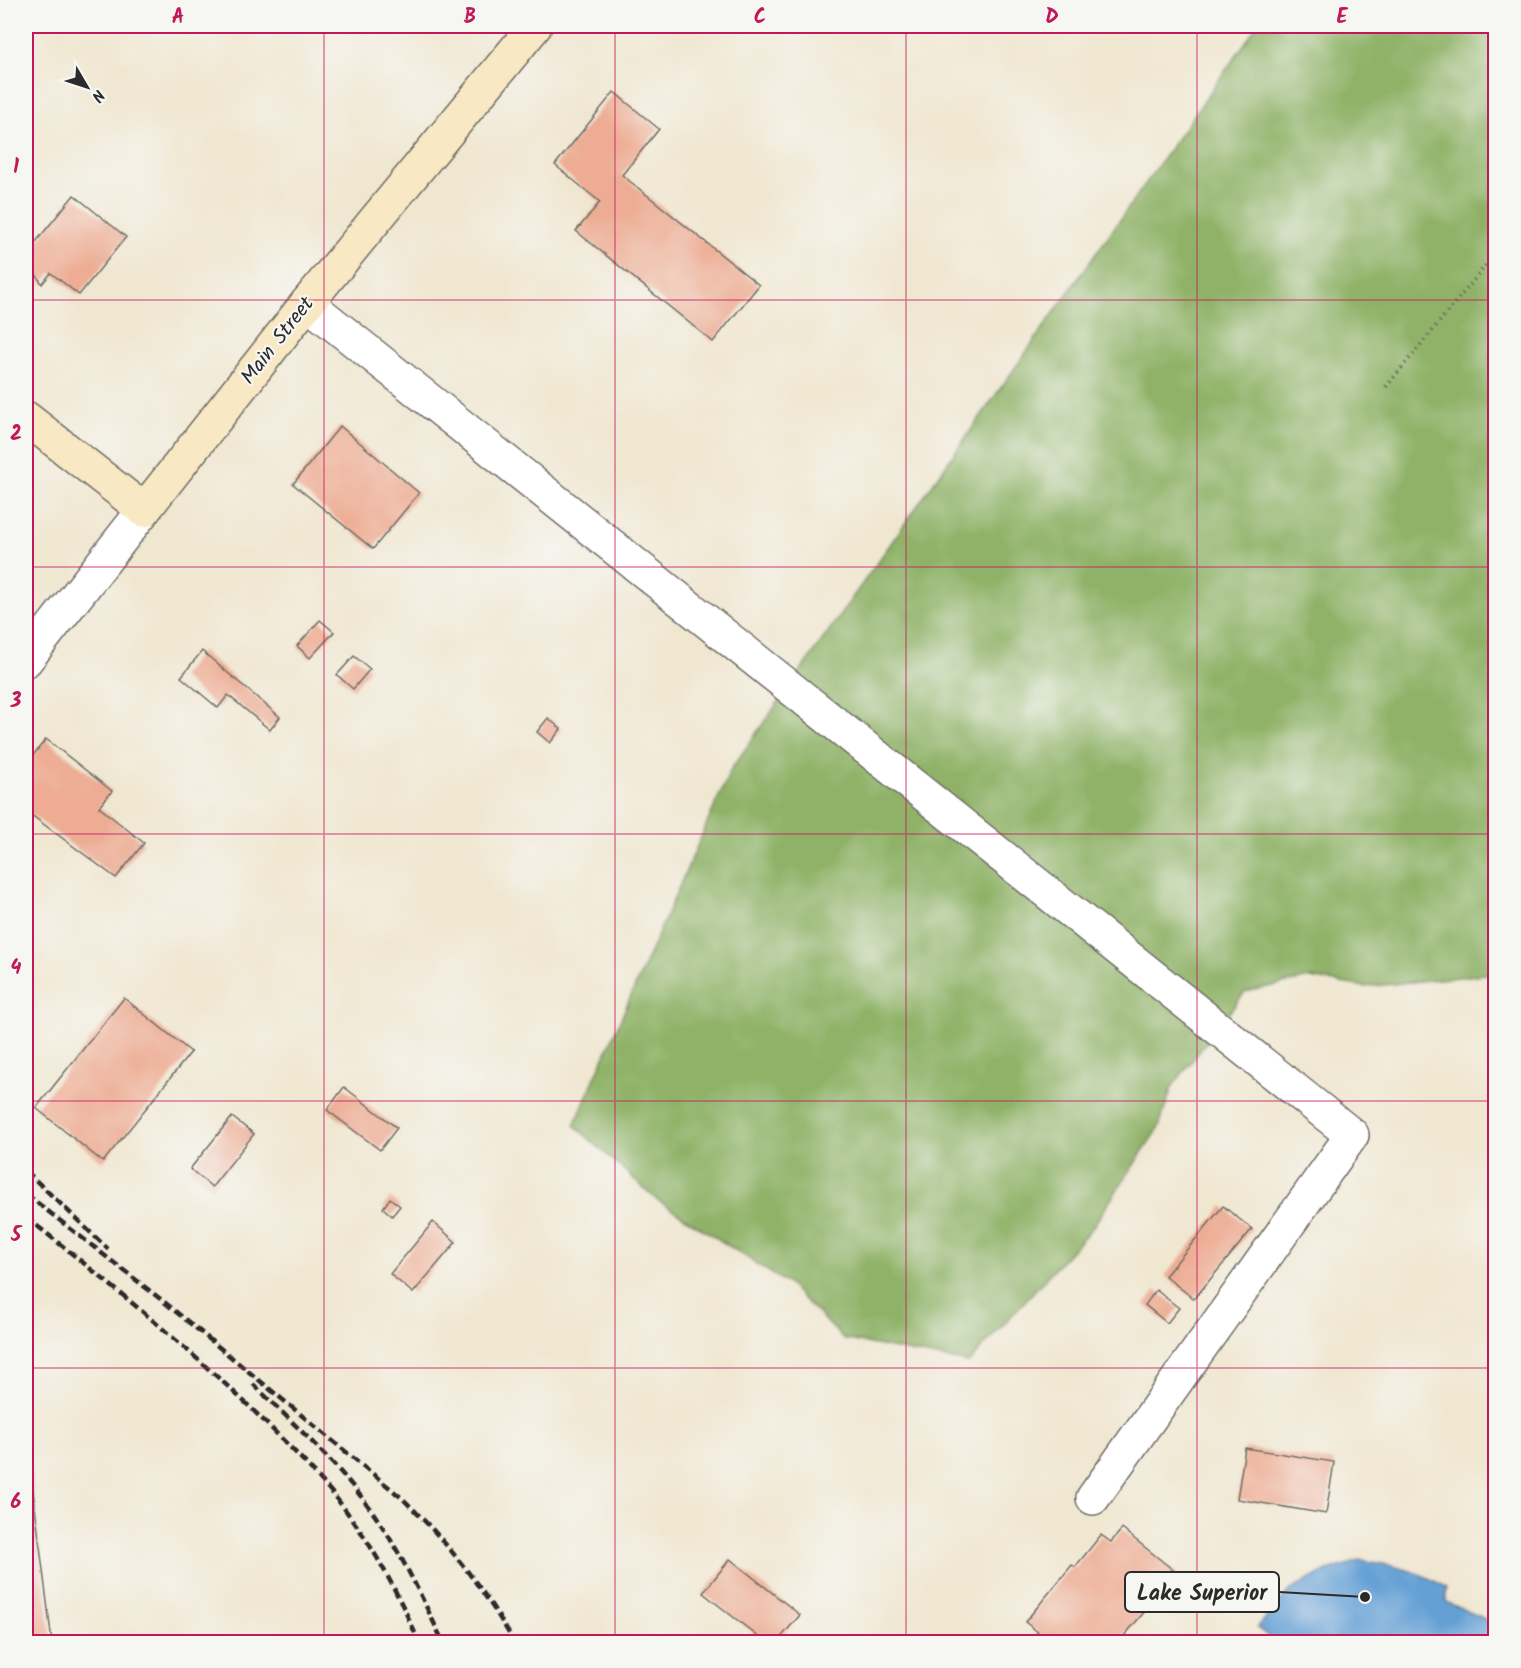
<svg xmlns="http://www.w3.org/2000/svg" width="1521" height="1668" font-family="Kalam,sans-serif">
	<rect width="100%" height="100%" fill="#f6f6f2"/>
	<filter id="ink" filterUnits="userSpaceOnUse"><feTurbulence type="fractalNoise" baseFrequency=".0167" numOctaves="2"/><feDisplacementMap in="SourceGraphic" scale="12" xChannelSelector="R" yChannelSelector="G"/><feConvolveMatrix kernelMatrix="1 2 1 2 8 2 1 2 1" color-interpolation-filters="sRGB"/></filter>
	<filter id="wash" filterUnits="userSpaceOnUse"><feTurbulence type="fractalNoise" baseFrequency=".008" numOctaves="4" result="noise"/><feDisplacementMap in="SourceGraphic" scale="24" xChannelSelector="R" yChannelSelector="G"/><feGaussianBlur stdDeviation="1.35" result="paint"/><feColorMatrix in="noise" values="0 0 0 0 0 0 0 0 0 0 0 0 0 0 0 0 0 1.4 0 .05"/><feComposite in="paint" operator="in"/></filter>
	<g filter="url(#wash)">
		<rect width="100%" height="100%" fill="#f0e7d1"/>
		<!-- forest -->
		<path fill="#8fb268" stroke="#5d6e4a" stroke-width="1.5" d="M1257 26H1495V973L1365 987 1310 978 1245 992 1172 1087 1159 1127 1092 1228 968 1363 844 1339 788 1284 656 1199 574 1125 731 769Z"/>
		<!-- water -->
		<path fill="#65a0d5" stroke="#486680" stroke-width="1.5" d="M1362 1560C1391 1565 1422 1571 1446 1588V1602L1483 1618 1495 1628V1642H1275L1257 1628 1289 1591 1321 1573Z"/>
		<g id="blocks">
			<!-- building -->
			<g fill="#edac93">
				<path d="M614 92 659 129 622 175 759 285 713 342 576 231 600 202 555 165Z"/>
				<path d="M74 195 126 237 79 295 51 273 42 284 26 259V254Z"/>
				<path d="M340 426 419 493 373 549 293 484Z"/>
				<path d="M320 620 334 632 310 658 297 646Z"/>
				<path d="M202 651 280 717 270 730 228 695 218 708 181 677Z"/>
				<path d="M354 656 370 669 353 689 337 675Z"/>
				<path d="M548 718 561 729 550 743 537 732Z"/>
				<path d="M46 739 112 791 99 807 144 843 116 878 26 811V764Z"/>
				<path d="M124 998 191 1052 103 1162 36 1108Z"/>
				<path d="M344 1087 397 1128 380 1150 327 1110Z"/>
				<path d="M232 1117 254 1134 212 1187 190 1169Z"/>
				<path d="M390 1198 400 1206 392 1216 383 1208Z"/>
				<path d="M1223 1206 1252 1229 1194 1299 1165 1276Z"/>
				<path d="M433 1222 456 1242 413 1293 390 1274Z"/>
				<path d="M1156 1290 1179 1308 1167 1323 1145 1305Z"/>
				<path d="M1245 1448 1334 1462 1326 1514 1237 1499Z"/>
				<path d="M26 1459H29L52 1642H26Z"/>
				<path d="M1122 1529 1177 1573 1119 1642H1029L1038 1632 1025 1622 1072 1565 1075 1567 1101 1535 1111 1542Z"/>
				<path d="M730 1559 800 1615 777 1642H765L703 1593Z"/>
			</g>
		</g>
	</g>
	<g filter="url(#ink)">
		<use href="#blocks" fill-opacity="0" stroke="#706d65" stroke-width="1.5"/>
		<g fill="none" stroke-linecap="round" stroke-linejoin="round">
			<!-- street casing -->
			<g stroke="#706d65" stroke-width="36">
				<g id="street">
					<path d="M307 303 1352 1135 1093 1498"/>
					<path d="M26 660 144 510"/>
				</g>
			</g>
			<!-- secondary casing -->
			<g stroke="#706d65" stroke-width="36">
				<path id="secondary" d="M26 418 144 510 307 303 535 26"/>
			</g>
			<!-- path -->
			<path stroke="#706d65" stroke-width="4" stroke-dasharray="1.5 4.5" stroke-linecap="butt" d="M1386 387 1496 253"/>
			<!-- street -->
			<use href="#street" stroke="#fff" stroke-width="33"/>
			<!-- secondary -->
			<use href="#secondary" stroke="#f8e8c3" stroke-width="33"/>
			<!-- rail -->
			<g stroke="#2b2b2b" stroke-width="4.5" stroke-dasharray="9 4.5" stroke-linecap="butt">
				<path d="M26 1171 108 1249"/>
				<path d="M26 1194 163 1301 402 1498C448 1543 482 1586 514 1642"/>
				<path d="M26 1217C103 1278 179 1340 251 1408 285 1442 321 1476 349 1515 378 1554 400 1598 419 1642"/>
				<path d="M253 1384C299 1429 350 1475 384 1529 407 1565 425 1604 443 1642"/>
			</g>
		</g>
	</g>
	<!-- grid -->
	<path fill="none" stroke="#c2185b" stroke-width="1.5" stroke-opacity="0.55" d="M324 26V1642M615 26V1642M906 26V1642M1197 26V1642M26 300H1496M26 567H1496M26 834H1496M26 1101H1496M26 1368H1496"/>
	<g text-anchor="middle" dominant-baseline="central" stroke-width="4.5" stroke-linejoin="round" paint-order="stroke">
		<!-- street labels -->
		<g font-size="21" fill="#2b2b2b" stroke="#f6f6f2">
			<text transform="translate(278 341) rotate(-52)">Main Street</text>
		</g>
	</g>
	<!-- callouts -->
	<path fill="none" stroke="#2b2b2b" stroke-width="2" d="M1365 1597L1279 1592"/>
	<circle fill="#2b2b2b" stroke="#f6f6f2" stroke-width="2" cx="1365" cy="1597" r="6"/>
	<rect fill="#f6f6f2" stroke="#2b2b2b" stroke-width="2" x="1125" y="1572" width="154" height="40" rx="6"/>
	<g font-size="22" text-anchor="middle" font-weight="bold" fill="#2b2b2b">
		<text x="1202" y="1600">Lake Superior</text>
	</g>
	<!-- margin -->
	<rect width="1521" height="1668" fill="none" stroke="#f6f6f2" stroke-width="66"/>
	<!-- north arrow -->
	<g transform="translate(87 87) rotate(129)" stroke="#f6f6f2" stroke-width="4.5" paint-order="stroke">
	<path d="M0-4.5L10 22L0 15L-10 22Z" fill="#2b2b2b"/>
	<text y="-9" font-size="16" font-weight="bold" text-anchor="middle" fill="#2b2b2b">N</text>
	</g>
	<rect x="33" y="33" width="1455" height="1602" fill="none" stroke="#c2185b" stroke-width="2"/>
	<g font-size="20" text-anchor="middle" font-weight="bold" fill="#c2185b">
		<text x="178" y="23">A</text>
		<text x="470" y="23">B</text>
		<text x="760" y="23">C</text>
		<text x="1052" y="23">D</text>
		<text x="1342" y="23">E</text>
		<text x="16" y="173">1</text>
		<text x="16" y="440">2</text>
		<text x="16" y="707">3</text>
		<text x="16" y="974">4</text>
		<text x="16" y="1241">5</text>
		<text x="16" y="1508">6</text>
	</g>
</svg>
